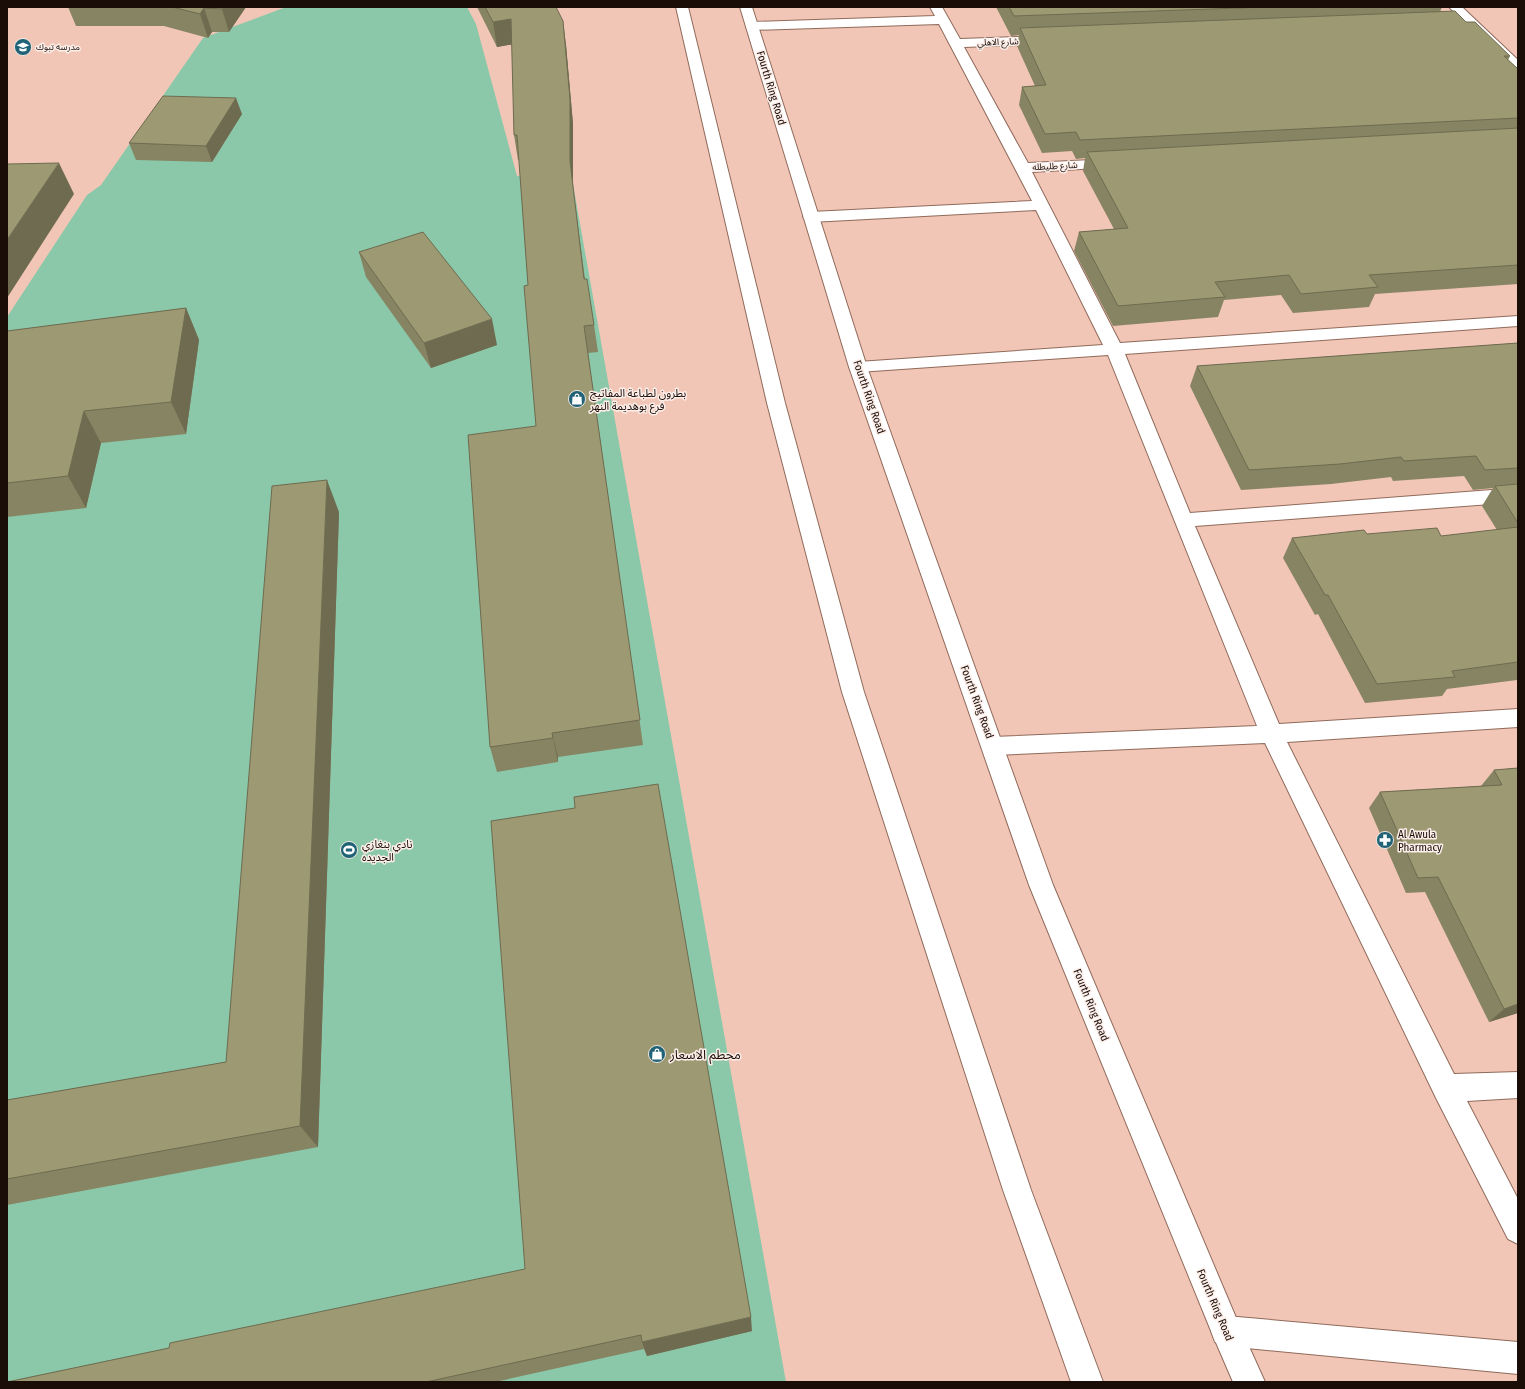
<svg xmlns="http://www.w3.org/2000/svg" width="1525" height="1389" font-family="'Fira Sans Condensed','Noto Sans Arabic',sans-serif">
	<rect width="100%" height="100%" fill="#f1c6b6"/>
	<!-- green -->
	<path fill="#8bc8a9" d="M286 7H467L476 24 517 176 571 173 786 1382H7V317L87 195 101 185 203 38Z"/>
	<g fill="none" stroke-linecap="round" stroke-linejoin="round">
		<!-- minor casing -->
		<g stroke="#906a5b" stroke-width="2">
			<g id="minor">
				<path d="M930 7H942L960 39 1047 36 1052 37 1053 40 1052 43 1047 44 964 47 1028 163 1114 159 1119 160 1121 163 1119 166 1114 167 1032 172 1120 343 1518 316V326L1125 354 1190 513 1518 488V502L1195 526 1279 724 1518 709V727L1287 742 1454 1074 1518 1072V1098L1467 1101 1518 1199V1244L1508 1239 1436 1098 1265 743 993 755 985 753 982 746 985 739 993 737 1257 726 1108 355 858 372 852 371 849 367 852 363 858 362 1103 345 1036 210 811 222 806 220 803 217 806 214 811 212 1032 201 939 24 752 30 747 29 746 26 747 23 752 22 935 16Z"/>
				<path d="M1449 7H1462L1518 60V71L1513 70Z"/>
				<path d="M1226 1316 1518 1342V1374L1226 1346 1215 1342 1211 1331 1215 1320Z"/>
			</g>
		</g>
		<!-- major casing -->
		<g stroke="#906a5b" stroke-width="2">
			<g id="major">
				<path d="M676 7H688L785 403 864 692 1031 1190 1103 1382H1071L1003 1190 842 692 767 403Z"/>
				<path d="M740 7H752L867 367 1053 885 1237 1320 1265 1382H1233L1211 1331 1029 885 849 367Z"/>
			</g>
		</g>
		<!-- minor -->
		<use href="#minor" fill="#fff" fill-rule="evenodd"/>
		<!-- major -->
		<use href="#major" fill="#fff" fill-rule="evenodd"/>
	</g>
	<!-- wall -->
	<g fill="#878463">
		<path d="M68 7H246L229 32H212L208 38 164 26H76Z"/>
		<path d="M477 7H556L566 45 573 124V187L585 279 594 325 598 352 588 353 643 745 558 757V762L497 772 490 747 536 426 528 285 519 160H518L514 135 512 44 497 47Z"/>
		<path d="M996 7H1442L1440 12 1466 22 1510 56 1508 60 1518 69V284L1375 294 1369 307 1293 313 1281 295 1224 300 1218 317 1113 326 1074 251 1079 232 1114 229 1083 171 1085 158 1076 159 1072 151 1042 153 1019 105 1022 87 1035 86 1017 46 1019 35 1011 36Z"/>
		<path d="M242 114 212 162 136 160 129 143Z"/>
		<path d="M359 252 497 345 431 368 366 277Z"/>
		<path d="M186 308 199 340 186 434 101 443 86 508 7 517V331Z"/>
		<path d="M1518 343V682L1517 680 1447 689 1442 696 1365 703 1318 614 1315 615 1283 558 1292 538 1367 534 1441 536 1497 530 1482 506 1493 488 1473 490 1464 476 1393 481 1391 477 1331 484 1241 490 1190 386 1197 366Z"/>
		<path d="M339 512 318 1147 7 1205V1100L226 1062Z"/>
		<path d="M1518 768V1013L1489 1022 1425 892 1406 893 1369 808 1380 792 1481 786 1494 770Z"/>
		<path d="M752 1331 647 1356 644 1349 495 1382H7L169 1348Z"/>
	</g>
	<!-- shaded-wall -->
	<g fill="#6e6b50">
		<path d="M223 7H246L229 32 222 9Z"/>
		<path d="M204 8 212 32 208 38 200 14Z"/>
		<path d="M511 19 515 44 497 47 493 22Z"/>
		<path d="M563 21 566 45 573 124V187L570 161Z"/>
		<path d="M236 98 242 114 212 162 206 146Z"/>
		<path d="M59 163 74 194 7 298V240Z"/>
		<path d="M186 308 199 340 186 434 171 402Z"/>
		<path d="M492 319 497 345 431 368 424 343Z"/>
		<path d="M84 411 101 443 86 508 68 476Z"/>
		<path d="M327 480 339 512 318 1147 300 1126Z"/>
		<path d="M552 733 558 757V762L553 738Z"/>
		<path d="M1518 1004V1013L1489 1022 1504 1009Z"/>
		<path d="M751 1317 752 1331 647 1356 642 1342Z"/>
	</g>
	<!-- building -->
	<g fill="#9d9973" stroke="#6e6b50">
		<path d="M172 7H223L222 9 204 8 200 14Z"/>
		<path d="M485 7H556L563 21 570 99V161L584 279H587L594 325 584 326 640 720 552 733 553 738 490 747 468 435 536 426 524 286 528 285 517 135H514L511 19 493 22Z"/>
		<path d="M1009 7H1268L1014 16Z"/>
		<path d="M1455 11 1466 22H1475L1510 56H1504L1518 69V118L1080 140 1076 132 1045 134 1022 87 1046 85 1020 28Z"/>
		<path d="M163 96 236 98 206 146 129 143Z"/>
		<path d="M1518 128V265L1369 275 1378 287 1301 294 1289 275 1215 282 1225 297 1118 306 1079 232 1128 228 1087 152Z"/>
		<path d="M59 163 7 240V164Z"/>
		<path d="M423 232 492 319 424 343 359 252Z"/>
		<path d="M186 308 171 402 84 411 68 476 7 483V331Z"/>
		<path d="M1518 343V468L1485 470 1476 456 1404 461 1401 457 1340 464 1249 470 1197 366Z"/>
		<path d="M327 480 300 1126 7 1179V1100L226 1062 272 486Z"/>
		<path d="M1518 484V523L1495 486Z"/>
		<path d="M1518 527V662L1452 671 1455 677 1377 684 1328 595H1325L1292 538 1364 530 1367 534 1437 528 1441 536Z"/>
		<path d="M1518 768V1004L1504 1009 1438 877 1418 878 1380 792 1502 785 1494 770Z"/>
		<path d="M658 784 751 1317 642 1342 641 1335 426 1382H7L169 1348 170 1343 525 1269 491 821 575 808 574 797Z"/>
	</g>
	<!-- icons -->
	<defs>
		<g id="school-disc" transform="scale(0.9)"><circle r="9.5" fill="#206276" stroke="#fceee9"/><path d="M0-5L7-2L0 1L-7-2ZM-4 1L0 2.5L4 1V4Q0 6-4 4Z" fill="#fff"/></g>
		<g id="shop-disc" transform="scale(0.9)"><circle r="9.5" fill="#206276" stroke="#fceee9"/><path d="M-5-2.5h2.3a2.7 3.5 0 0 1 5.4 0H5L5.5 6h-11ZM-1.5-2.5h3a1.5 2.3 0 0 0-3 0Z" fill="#fff"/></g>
		<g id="pharmacy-disc" transform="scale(0.9)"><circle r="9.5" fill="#206276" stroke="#fceee9"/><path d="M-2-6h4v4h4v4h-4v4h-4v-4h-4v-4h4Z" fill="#fff"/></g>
		<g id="stadium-disc" transform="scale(0.9)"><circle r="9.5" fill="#206276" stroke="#fceee9"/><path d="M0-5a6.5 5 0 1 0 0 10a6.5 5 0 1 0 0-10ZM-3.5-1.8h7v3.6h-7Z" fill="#fff"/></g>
	</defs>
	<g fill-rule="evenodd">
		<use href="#school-disc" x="23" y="47"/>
		<use href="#shop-disc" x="577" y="399"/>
		<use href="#pharmacy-disc" x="1385" y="840"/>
		<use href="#stadium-disc" x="349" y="850"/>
		<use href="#shop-disc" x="657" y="1054"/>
	</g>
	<g text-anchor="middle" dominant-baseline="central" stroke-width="3" stroke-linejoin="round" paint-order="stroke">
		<!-- far-street labels -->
		<g font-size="9" fill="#1a0c07" stroke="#fceee9">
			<text transform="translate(998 42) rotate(-2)">شارع الاهلي</text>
			<text transform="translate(1055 166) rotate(-3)">شارع طليطله</text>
		</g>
		<!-- far-poi labels -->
		<g font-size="9" fill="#1a0c07" stroke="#fceee9" text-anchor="start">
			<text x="36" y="47">مدرسه تبوك</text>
		</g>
		<!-- street labels -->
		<g font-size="11" fill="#1a0c07" stroke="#fceee9">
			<text transform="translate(771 88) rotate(73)">Fourth Ring Road</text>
			<text transform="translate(869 397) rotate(71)">Fourth Ring Road</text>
			<text transform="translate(977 702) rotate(70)">Fourth Ring Road</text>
			<text transform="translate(1091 1005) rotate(68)">Fourth Ring Road</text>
			<text transform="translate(1215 1305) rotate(67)">Fourth Ring Road</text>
		</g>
		<!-- poi labels -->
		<g font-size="11" fill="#1a0c07" stroke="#fceee9" text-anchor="start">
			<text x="590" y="393">بطرون لطباعة المفاتيح<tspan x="590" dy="13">فرع بوهديمة النهر</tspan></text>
			<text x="1398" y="834">Al Awula<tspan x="1398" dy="13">Pharmacy</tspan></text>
			<text x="362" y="844">نادي بنغازي<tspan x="362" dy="13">الجديده</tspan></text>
		</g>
		<!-- near-poi labels -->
		<g font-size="13" fill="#1a0c07" stroke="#fceee9" text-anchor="start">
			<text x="670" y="1054">محطم الاسعار</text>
		</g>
	</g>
	<!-- border -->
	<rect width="1525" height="1389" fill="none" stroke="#1a0c07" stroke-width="16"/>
</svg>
